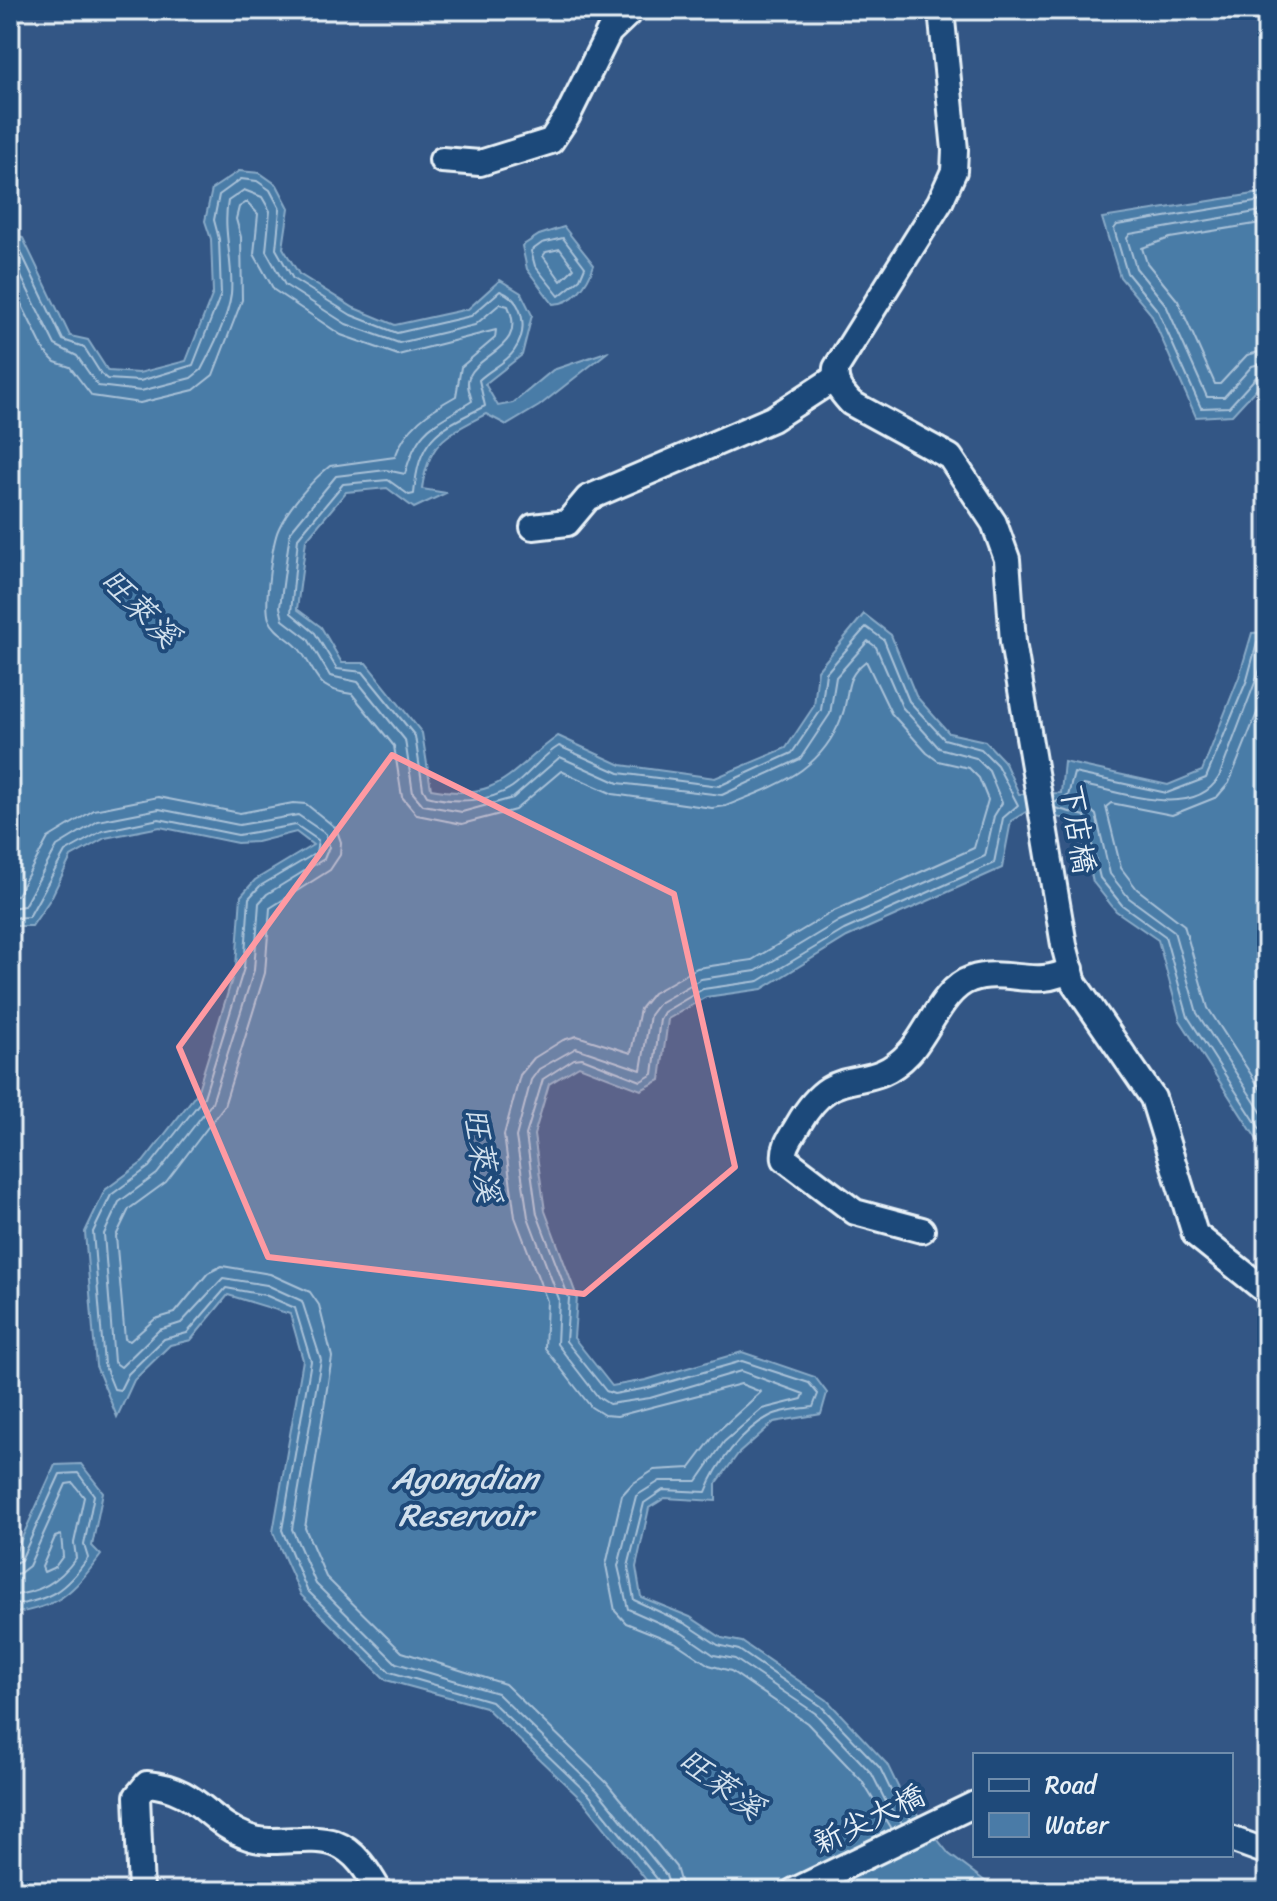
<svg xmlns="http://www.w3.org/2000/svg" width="1277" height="1901" font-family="Sriracha,'LXGW WenKai TC',sans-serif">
	<rect width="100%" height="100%" fill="#335685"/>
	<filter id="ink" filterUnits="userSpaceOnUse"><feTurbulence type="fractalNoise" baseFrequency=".0125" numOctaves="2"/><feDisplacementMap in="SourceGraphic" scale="16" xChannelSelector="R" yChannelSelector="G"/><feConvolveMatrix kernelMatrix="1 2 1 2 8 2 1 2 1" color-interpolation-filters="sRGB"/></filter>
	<g filter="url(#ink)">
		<!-- water -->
		<g fill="#4a7ba7" stroke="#89aac7" stroke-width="2">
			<path d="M239 171 260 173 277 185 289 208 283 248 299 274 354 308 395 325 468 309 500 280 521 293 532 315 522 355 485 384 498 406 513 403 553 370 609 351 539 406 507 425 486 414C446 435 428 442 422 489L446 493 414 508 387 488 346 492 306 540 297 609 321 627 342 663H366L422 733 431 789C500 802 508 772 558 736L621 765 715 778 786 748 814 706 818 670 864 614 891 635 916 696 949 733 985 741 1004 761 1019 794 1061 793 1064 762 1168 785 1202 771 1239 677 1252 633 1267 632V1155L1180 1020 1158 940 1116 911 1093 882 1079 821 1026 812 1011 821 1002 868 847 937 762 989 706 997 668 1019 660 1080 641 1090 579 1066 549 1084 534 1135 545 1211 577 1297 574 1338 612 1386 646 1380 742 1352 815 1377 827 1393 821 1414 774 1422 738 1454 716 1484V1501L665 1498 649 1508 636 1567 641 1597 690 1617 722 1638 742 1642 827 1700 887 1764 901 1793 949 1854 998 1891H655L584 1802 485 1707 386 1680 301 1595 273 1532 303 1360 290 1314 228 1295 191 1340 170 1345 134 1380 117 1417 96 1366 85 1232 105 1190 143 1162 197 1093 236 966 241 896 255 880 313 845 296 832 257 842 237 843 160 827 105 838 71 857 51 898 32 926H10V234L23 238 70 336 88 340 108 371 139 373 186 361 213 293 211 239 205 221 212 189Z"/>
			<path d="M1267 192V377L1232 415 1196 417 1151 314 1120 277 1102 218Z"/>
			<path d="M564 227 594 265C588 283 574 304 553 304L527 269 522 246 539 235Z"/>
			<path d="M81 1464 103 1492 92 1546 101 1555C72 1594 59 1607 10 1614V1564L55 1465Z"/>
		</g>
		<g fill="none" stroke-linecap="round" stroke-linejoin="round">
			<!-- shore -->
			<g stroke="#a9c2d8" stroke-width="2">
				<path d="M1267 200 1117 225 1114 229 1127 273 1158 311 1201 408 1229 407 1259 374 1267 372"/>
				<path d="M1267 210 1130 234 1127 238 1136 268 1166 305 1207 397H1224L1252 366 1267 362"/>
				<path d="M1267 222 1170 238 1142 248 1147 263 1178 301 1215 384H1220L1247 355 1267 350"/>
				<path d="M563 238 585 267 580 279 559 296 535 266 531 251 542 243Z"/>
				<path d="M10 242 18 246 63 340 84 347 101 374 107 379 140 381 193 365 221 294 219 239 214 220 219 195 241 179 257 181 270 190 280 209 276 249 293 279 351 315 397 333 471 316 500 291C524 300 529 330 514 351 506 363 489 370 479 380L485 406C437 430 419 436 414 494L409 495 388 480 343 484 298 538 291 613 315 633 337 669 363 672 415 736 423 789 427 796C453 803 489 803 512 787 529 775 540 757 559 746L619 773 719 786 792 753 821 710 826 673 866 627 884 640 909 701 944 739 981 749 997 765 1018 805 1003 818 994 863 844 930 759 981 703 989 664 1012 660 1019 653 1074 641 1081 582 1058 574 1059 543 1079 526 1135 537 1214 569 1298 566 1341 606 1391 614 1394 648 1388 742 1361 809 1383 818 1394 813 1407C800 1409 781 1410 770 1416 742 1430 716 1465 706 1492L663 1490 644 1503 628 1567 634 1600 686 1624 718 1645 739 1650 821 1706 880 1768 894 1797 911 1819"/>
				<path d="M560 249 574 268 561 281 543 256 546 252Z"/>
				<path d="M10 254 55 345 77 356 98 386 141 391 191 378 201 370C212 349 228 318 231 294 234 263 222 231 228 201L244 190 262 197 270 211 266 251 285 285 346 324 399 343 475 325 500 304 508 306C527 348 481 351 469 377 466 385 470 393 472 401 433 426 418 426 405 474L386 470 336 476 290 532 280 607 283 620 308 639 330 676 358 682 405 740 413 793 423 805 462 812 513 798 560 757 618 783 722 795 800 759 830 714 836 677 868 641 876 647 902 707 939 748 976 758 989 771 1002 803 994 816 985 856 839 921 756 971 701 979 659 1003 650 1015 641 1070 576 1048 539 1069 531 1080 516 1137 528 1217 559 1299 557 1344 598 1397 609 1404 650 1398 741 1371 804 1394 802 1399 762 1409 724 1442 697 1481H660L636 1496 618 1566 628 1609 682 1633 714 1655 735 1659 815 1713 872 1774 886 1802 902 1823"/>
				<path d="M10 281 45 352 55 362 70 367 92 396 140 403 194 390 213 375 242 300 241 237 236 219 239 207 247 202 258 214 254 254 274 290 341 335 398 355 496 330 495 338 461 367 456 396C429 411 405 427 395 457L330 466C313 479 288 508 279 528 272 542 264 605 269 619 275 634 291 638 300 650 320 677 314 689 352 694L394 746 402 797 417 815 462 824 515 810 561 771 613 794 712 808 726 806C776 785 821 773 842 716 851 692 842 680 866 661L891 713 927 753 938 761 969 768 979 778 988 800 974 848 834 911 752 960 697 968 653 993 640 1009 631 1053 577 1036 563 1040 534 1058 520 1075 504 1135 515 1217 547 1301 545 1348 591 1407 604 1415 617 1416 741 1384 761 1392 717 1432 690 1468 654 1470 632 1484 622 1495 606 1565 615 1611 626 1623 676 1643 709 1665 731 1671 807 1723 862 1781 891 1829"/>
				<path d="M1267 651 1219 777C1194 820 1121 792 1083 785L1078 799 1096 815 1110 874 1129 898 1174 931 1197 1013 1267 1121"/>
				<path d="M1267 688 1229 783 1217 797 1172 815 1111 803 1106 807 1121 868 1137 889 1184 925 1208 1008 1267 1099"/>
				<path d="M1054 803 1068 796 1074 773 1167 793 1206 778 1247 680 1257 643 1267 640"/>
				<path d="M1055 808 1085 816 1100 878 1122 905 1165 936 1188 1017 1267 1140"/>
				<path d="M10 896 17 895 48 838 94 810 158 797 240 813 293 803 306 804 336 828 341 842 340 855 330 870 270 908 265 973 224 1106 166 1182 129 1209 116 1236 125 1339 130 1341 155 1319 175 1313 208 1273 222 1266 270 1274 310 1292 319 1305 332 1357 305 1528 326 1577 402 1652 505 1684 606 1782 676 1867 683 1891"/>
				<path d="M10 908 24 906 57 846 98 821 159 809 239 825 298 815 326 834 329 847 324 859 267 894 259 903 254 970 212 1103 157 1174 119 1202 104 1234 114 1362 121 1367 159 1330 181 1323 223 1278 267 1285 302 1301 321 1360 292 1529 316 1584 396 1663 497 1693 597 1790 666 1875 671 1891"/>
				<path d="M10 918 29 917 65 852 102 831 159 819 238 835 296 825 318 840 316 853 260 886 249 898 244 968 204 1097 149 1167 111 1195 93 1232 104 1364 114 1389 120 1390 128 1374 164 1339 187 1333 226 1288 265 1295 295 1308 311 1361 282 1530 307 1590 390 1672 491 1701 590 1796 658 1880 661 1891"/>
				<path d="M61 1535 63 1556 55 1567 44 1572 42 1567 55 1537Z"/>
				<path d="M10 1565 21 1560 60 1474 78 1473 94 1495 84 1545 88 1558C65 1591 50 1600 10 1606"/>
				<path d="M10 1575 20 1573 29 1566 66 1484 73 1483 84 1497 74 1543 76 1558C58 1583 40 1592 10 1596"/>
			</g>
			<!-- minor casing -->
			<g stroke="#e8f1f8" stroke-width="30">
				<g id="minor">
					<path d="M941 10 955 150 954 171 940 202 836 368C834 384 840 391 851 403L950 457 994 523 1007 559 1013 642 1064 945 1074 983 1153 1098 1195 1234 1267 1292"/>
					<path d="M442 160 480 163 551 141 567 117 609 32 632 10"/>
					<path d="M533 527 567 523 588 498 772 419 835 378"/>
					<path d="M922 1230 855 1212 785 1159C783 1146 792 1136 798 1125 837 1056 866 1099 909 1053 928 1033 943 988 971 979 1005 967 1038 990 1071 969"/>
					<path d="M1231 1839 1267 1852"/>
					<path d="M141 1891 137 1796 147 1784C198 1788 207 1822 248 1837 274 1847 307 1834 334 1843 356 1851 368 1872 379 1891"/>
					<path d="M794 1891 975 1804"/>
				</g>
			</g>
			<!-- minor -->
			<use href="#minor" stroke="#1f4a7a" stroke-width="24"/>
		</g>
	</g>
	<!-- marked area -->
	<path fill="#ff9aa2" fill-opacity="0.2" stroke="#ff9aa2" stroke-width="6" stroke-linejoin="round" d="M392 755 674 894 735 1167 584 1294 268 1257 179 1047Z"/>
	<g text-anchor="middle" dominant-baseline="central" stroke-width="8" stroke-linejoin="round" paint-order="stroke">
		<!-- street labels -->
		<g font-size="30" fill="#e8f1f8" stroke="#1f4a7a">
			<text transform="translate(1078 829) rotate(81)">下店橋</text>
			<text transform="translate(869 1819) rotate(-26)">新尖大橋</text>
		</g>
		<!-- water labels -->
		<g font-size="32" font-style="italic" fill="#d0dfec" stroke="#1f4a7a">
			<text transform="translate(140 608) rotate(45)">旺萊溪</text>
			<text transform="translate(482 1155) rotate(81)">旺萊溪</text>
			<text x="465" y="1478">Agongdian<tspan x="465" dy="37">Reservoir</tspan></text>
			<text transform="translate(721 1784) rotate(36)">旺萊溪</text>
		</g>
	</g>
	<!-- margin -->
	<rect width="1277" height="1901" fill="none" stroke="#1f4a7a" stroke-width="40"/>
	<rect x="20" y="20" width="1237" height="1861" fill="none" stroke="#e8f1f8" stroke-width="3" filter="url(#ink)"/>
	<!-- legend -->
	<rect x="973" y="1753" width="260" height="104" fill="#1f4a7a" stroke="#6f8dac" stroke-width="2"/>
	<rect x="989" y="1779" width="40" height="12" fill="#1f4a7a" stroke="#6f8dac" stroke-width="2"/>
	<text x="1045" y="1793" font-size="24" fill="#e8f1f8">Road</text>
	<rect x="989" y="1813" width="40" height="24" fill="#4a7ba7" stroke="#6f8dac" stroke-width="2"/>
	<text x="1045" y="1833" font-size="24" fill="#e8f1f8">Water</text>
</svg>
